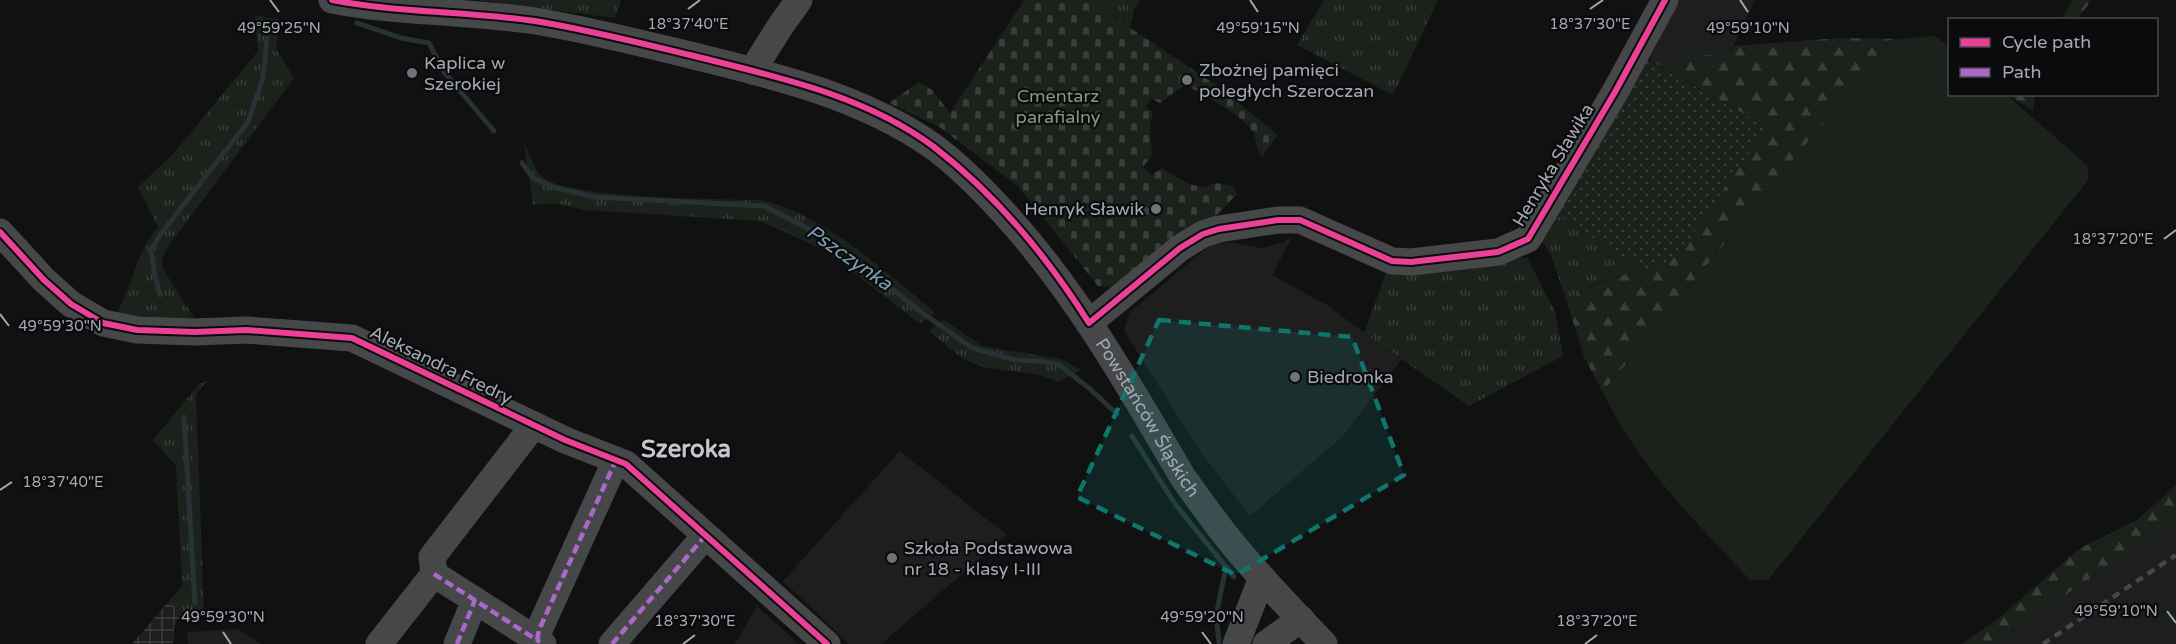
<svg xmlns="http://www.w3.org/2000/svg" width="2176" height="644" font-family="'Varela Round',sans-serif">
	<defs>
		<pattern id="industrial-grid" width="8" height="8" patternUnits="userSpaceOnUse" patternTransform="scale(1.5)"><rect width="8" height="8" fill="#1e1e1f"/><path d="M0 4h8M4 0v8" fill="none" stroke="#3c3c3d"/></pattern>
		<pattern id="grass-tufts" width="24" height="20" patternUnits="userSpaceOnUse" patternTransform="scale(1.5)"><rect width="24" height="20" fill="#1b211b"/><path d="M3 7l-1-3M5 7V3M7 7l1-3M15 17l-1-3M17 17v-4M19 17l1-3" fill="none" stroke="#393e3a"/></pattern>
		<pattern id="forest-firs" width="22" height="20" patternUnits="userSpaceOnUse" patternTransform="scale(1.5)"><rect width="22" height="20" fill="#1b211b"/><path d="M5 1l3.5 6h-7zM16 11l3.5 6h-7z" fill="#393e3a"/></pattern>
		<pattern id="cemetery-stones" width="16" height="16" patternUnits="userSpaceOnUse" patternTransform="scale(1.5)"><rect width="16" height="16" fill="#1b211b"/><path d="M2 7V4a2 2 0 0 1 4 0v3zM10 15v-3a2 2 0 0 1 4 0v3z" fill="#393e3a"/></pattern>
		<pattern id="park-dots" width="8" height="8" patternUnits="userSpaceOnUse" patternTransform="scale(1.5)"><rect width="8" height="8" fill="#1b211b"/><path d="M2 2h.1M6 6h.1" fill="none" stroke="#393e3a" stroke-width="1.8" stroke-linecap="round"/></pattern>
	</defs>
	<rect width="100%" height="100%" fill="#111"/>
	<!-- built -->
	<g fill="#1e1e1f">
		<path d="M1678 0H1755L1730 53 1649 60Z"/>
		<path d="M1292 237 1272 275 1327 305 1401 360 1343 436 1250 516 1202 454 1124 331 1129 313 1209 246 1227 242 1262 248 1282 243Z"/>
		<path d="M900 451 1007 535 881 644H849L783 581Z"/>
		<path d="M2176 521V611L2142 635 2176 628V644H1992Z"/>
		<path d="M757 606 799 644H735Z"/>
		<path d="M238 629 261 644H188L187 637 188 632Z"/>
	</g>
	<!-- industrial -->
	<path fill="url(#industrial-grid)" d="M169 601 184 616 177 620 174 626 173 644H132Z"/>
	<!-- grass -->
	<g fill="url(#grass-tufts)">
		<path d="M475 0H621L615 18Z"/>
		<path d="M1088 0H1140L1134 10 1130 27Z"/>
		<path d="M1324 0H1438L1393 95 1297 45Z"/>
		<path d="M255 15 280 20 276 49 294 78 172 241 162 258 163 269 200 327H188L118 313 145 244 158 227 138 187 174 153 258 51Z"/>
		<path d="M524 143C529 153 535 171 544 178 572 199 721 199 762 200 829 217 883 271 935 312L920 324 826 251 760 221 585 210 554 203 533 205Z"/>
		<path d="M1550 211 1645 270C1613 276 1594 281 1567 302L1551 255 1538 236Z"/>
		<path d="M1503 257 1527 258 1555 311 1563 356 1469 406 1364 333 1388 267Z"/>
		<path d="M943 319 982 346 1061 359 1081 370 1058 382C1033 369 1002 374 975 364 958 358 943 342 929 331Z"/>
		<path d="M207 381 196 395 204 614 184 616 169 601 182 586 176 466 153 440 199 384Z"/>
		<path d="M2176 611V628L2140 636Z"/>
	</g>
	<!-- forest -->
	<g fill="url(#forest-firs)">
		<path d="M2073 0H2092L2077 19H2062Z"/>
		<path d="M1839 38 1904 39 1891 40 1603 392 1584 357 1567 302C1597 279 1620 275 1657 268L1767 127 1649 60 1730 53 1734 46Z"/>
		<path d="M2008 95H2035L2033 111Z"/>
		<path d="M2176 485V521L1992 644H1962L2000 617 2079 549 2137 520Z"/>
	</g>
	<!-- cemetery -->
	<path fill="url(#cemetery-stones)" d="M1024 0H1088L1219 87 1278 135 1262 157C1254 149 1258 136 1249 127 1237 113 1202 93 1185 85L1160 103 1151 99 1146 107 1153 112 1150 126 1152 155 1143 167 1152 175 1161 168 1189 184 1202 187 1218 183 1232 186 1237 194 1216 216 1117 288 1098 286 1019 187 938 126 889 103 919 82 932 90 950 113Z"/>
	<!-- park -->
	<path fill="url(#park-dots)" d="M1642 57 1767 127 1690 238 1667 261 1657 268 1645 270 1550 211Z"/>
	<!-- pitch -->
	<path fill="#1b211b" d="M1935 36 1949 47 1950 94 2007 95 2087 165 2089 179 1768 580H1750C1696 522 1637 465 1603 392L1891 40Z"/>
	<g fill="none" stroke-linecap="round" stroke-linejoin="round">
		<!-- stream -->
		<g stroke="#283235" stroke-width="5">
			<path d="M357 23 401 38 429 43 444 72 494 131"/>
			<path d="M522 163 533 178 553 187 594 197 764 206 830 240 921 312 972 348 1015 360 1039 361 1058 364 1089 388 1117 414"/>
			<path d="M160 295 155 276 151 250 160 235 248 122 263 78 267 38"/>
			<path d="M184 417 195 603"/>
			<path d="M1132 436 1175 504 1234 577"/>
			<path d="M1219 642 1216 616 1226 567"/>
		</g>
		<!-- minor -->
		<g stroke="#454749" stroke-width="27">
			<path id="s1" d="M332 0C399 13 468 11 535 21 590 30 644 44 698 57 779 77 862 97 931 145 958 164 982 189 1004 213 1076 292 1129 385 1182 476 1197 497 1211 517 1227 537 1257 575 1291 609 1324 644"/>
			<path d="M752 71 781 25 799 0"/>
			<path d="M0 232 44 280 71 304 103 323 137 330 195 332 246 330 352 338 565 440 626 464 827 644"/>
			<path d="M1089 323 1180 248 1203 234 1219 229 1278 220H1300L1392 261 1411 262 1498 252 1528 239 1615 92 1665 0"/>
			<path d="M434 574 543 644"/>
			<path d="M537 640 539 630 616 460"/>
			<path d="M379 644 434 574 432 557 534 425"/>
			<path d="M457 644 475 600"/>
			<path d="M612 644 705 536"/>
			<path d="M1236 644 1262 578"/>
			<path d="M1266 644 1301 619"/>
		</g>
		<!-- rail -->
		<path stroke="#464749" stroke-width="4.5" stroke-dasharray="8 6" stroke-linecap="butt" d="M2043 644 2176 555"/>
		<!-- quiet -->
		<g stroke="#ac68c9" stroke-width="4.5" stroke-dasharray="9 4.5" stroke-linecap="butt">
			<path d="M434 574 540 642"/>
			<path d="M537 640 539 630 616 460"/>
			<path d="M457 644 475 600"/>
			<path d="M612 644 705 536"/>
		</g>
		<!-- cycleway casing -->
		<g stroke="#0b0b0d" stroke-width="10">
			<g id="cycleway">
				<path d="M332 0C399 13 467 11 535 21 590 30 644 44 698 57 778 77 866 96 934 147 995 194 1048 258 1089 323L1180 248 1203 234 1219 229 1278 220H1300L1392 261 1411 262 1498 252 1528 239 1615 92 1665 0"/>
				<path d="M0 232 44 280 71 304 103 323 137 330 195 332 246 330 352 338 565 440 626 464 827 644"/>
			</g>
		</g>
		<!-- cycleway -->
		<use href="#cycleway" stroke="#ea4096" stroke-width="6"/>
	</g>
	<!-- marked area -->
	<path fill="#0f766e" fill-opacity="0.2" stroke="#0f766e" stroke-width="4.5" stroke-dasharray="12 8" stroke-linejoin="round" d="M1159 320 1352 337 1404 475 1236 575 1077 497Z"/>
	<!-- ticks -->
	<path fill="none" stroke="#a2a9b2" stroke-width="2" d="M270 0 279 12M1250 0 1258 12M1740 0 1748 12M688 9 700 0M1590 9 1603 0M2164 239 2176 230M0 314 9 326M0 490 12 482M2167 611 2176 623M223 632 231 644M1202 632 1211 644M683 644 695 635M1585 644 1597 635"/>
	<!-- markers -->
	<g fill="#6f747a" stroke="#0b0b0d" stroke-width="2">
		<circle cx="412" cy="73" r="6"/>
		<circle cx="1187" cy="80" r="6"/>
		<circle cx="1156" cy="209" r="6"/>
		<circle cx="1295" cy="377" r="6"/>
		<circle cx="892" cy="558" r="6"/>
	</g>
	<g text-anchor="middle" dominant-baseline="central" stroke-width="4.5" stroke-linejoin="round" paint-order="stroke">
		<!-- poi labels -->
		<g font-size="18" fill="#a2a9b2" stroke="#0b0b0d" text-anchor="start">
			<text x="424" y="63">Kaplica w<tspan x="424" dy="21">Szerokiej</tspan></text>
			<text x="1199" y="70">Zbożnej pamięci<tspan x="1199" dy="21">poległych Szeroczan</tspan></text>
			<text x="1144" y="209" text-anchor="end">Henryk Sławik</text>
			<text x="1307" y="377">Biedronka</text>
			<text x="904" y="548">Szkoła Podstawowa<tspan x="904" dy="21">nr 18 - klasy I-III</tspan></text>
		</g>
		<!-- park labels -->
		<g font-size="18" fill="#7d9c79" stroke="#0b0b0d">
			<text x="1058" y="96">Cmentarz<tspan x="1058" dy="21">parafialny</tspan></text>
		</g>
		<!-- street labels -->
		<g font-size="18" fill="#a2a9b2" stroke="#0b0b0d">
			<text transform="translate(1553 165) rotate(-59)">Henryka Sławika</text>
			<text transform="translate(441 365) rotate(26)">Aleksandra Fredry</text>
			<text stroke="none"><textPath href="#s1" startOffset="972">Powstańców Śląskich</textPath></text>
		</g>
		<!-- water labels -->
		<g font-size="20" font-style="italic" fill="#7a9dac" stroke="#0b0b0d">
			<text transform="translate(849 258) rotate(35)">Pszczynka</text>
		</g>
		<!-- district labels -->
		<g font-size="24" font-weight="bold" fill="#c3c8ce" stroke="#0b0b0d">
			<text x="686" y="449">Szeroka</text>
		</g>
	</g>
	<g font-size="15" text-anchor="middle" fill="#a2a9b2" stroke="#0b0b0d" stroke-width="4.5" stroke-linejoin="round" paint-order="stroke">
		<text x="688" y="29">18°37'40"E</text>
		<text x="1590" y="29">18°37'30"E</text>
		<text x="279" y="33">49°59'25"N</text>
		<text x="1258" y="33">49°59'15"N</text>
		<text x="1748" y="33">49°59'10"N</text>
		<text x="2113" y="244">18°37'20"E</text>
		<text x="60" y="331">49°59'30"N</text>
		<text x="63" y="487">18°37'40"E</text>
		<text x="2116" y="616">49°59'10"N</text>
		<text x="223" y="622">49°59'30"N</text>
		<text x="1202" y="622">49°59'20"N</text>
		<text x="695" y="626">18°37'30"E</text>
		<text x="1597" y="626">18°37'20"E</text>
	</g>
	<!-- legend -->
	<rect x="1948" y="18" width="210" height="78" fill="#0b0b0d" stroke="#474a4f" stroke-width="1.5"/>
	<rect x="1960" y="38" width="30" height="9" fill="#ea4096" stroke="#474a4f" stroke-width="1.5"/>
	<text x="2002" y="48" font-size="18" fill="#a2a9b2">Cycle path</text>
	<rect x="1960" y="68" width="30" height="9" fill="#ac68c9" stroke="#474a4f" stroke-width="1.5"/>
	<text x="2002" y="78" font-size="18" fill="#a2a9b2">Path</text>
</svg>
